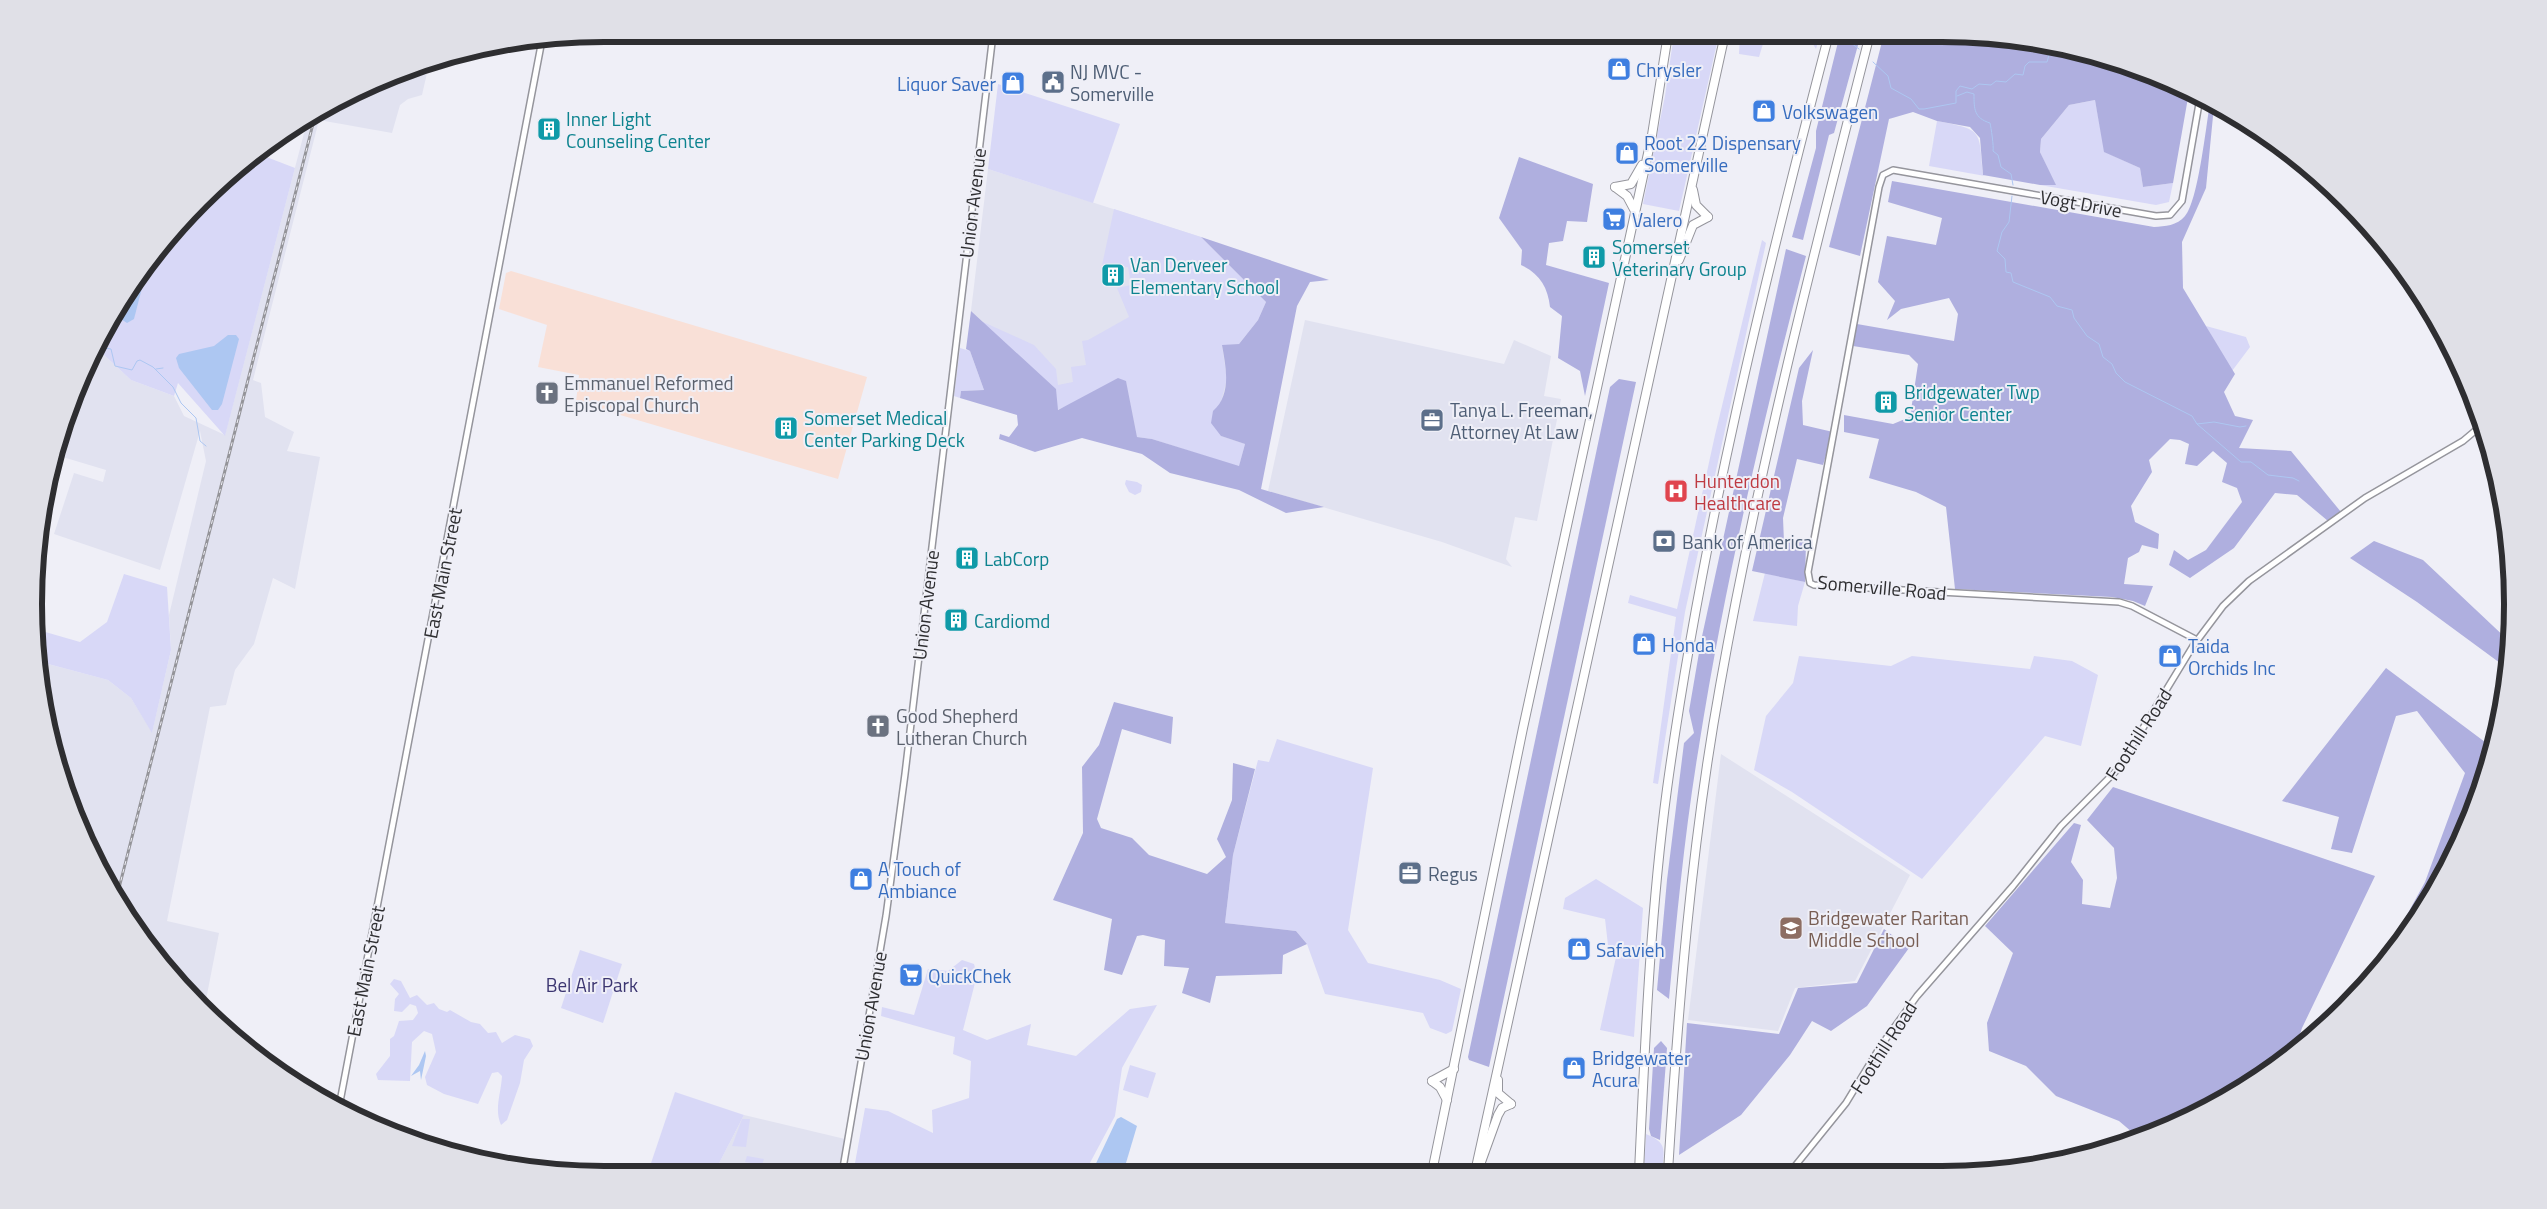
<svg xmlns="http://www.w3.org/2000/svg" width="2547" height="1209" font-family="'Titillium Web',sans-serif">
	<rect width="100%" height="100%" fill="#efeff7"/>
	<!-- built -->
	<g fill="#e1e2f0">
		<path d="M409 69 427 73 422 95 408 99 400 105 392 133 319 120 253 380 261 383 265 417 294 432 287 451 320 457 295 589 273 578 254 644 235 670 226 705 210 707 167 921 219 933 204 1010 152 952 93 857 64 788 39 679 37 661 108 680 131 698 152 732 171 650 169 615 206 461 200 431 160 570 54 534 74 473 103 482 106 470 56 455 77 386 93 356 104 355 131 380 174 396 184 416 225 435 308 118 319 110Z"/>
		<path d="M988 169 1201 237 1239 344 1227 379 1221 436 1245 444 1137 437 1056 389 971 311Z"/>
		<path d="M1305 320 1504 364 1514 340 1551 356 1544 396 1561 399 1537 521 1515 517 1506 559 1512 567 1442 542 1268 491Z"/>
		<path d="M1721 754 1910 875 1855 981 1795 988 1778 1031 1688 1020Z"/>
		<path d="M744 1115 845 1139 838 1174 713 1175Z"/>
	</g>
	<!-- medical -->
	<path fill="#f9e0d7" d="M511 271 867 377 838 479 576 402 579 375 538 367 547 325 499 309 506 273Z"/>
	<!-- green -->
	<g fill="#d8d8f7">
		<path d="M1674 34H1719L1679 211 1643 204 1665 96Z"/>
		<path d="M1740 34H1766L1759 57 1739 54Z"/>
		<path d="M1807 34H1820L1816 49Z"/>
		<path d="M1919 34 1981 37V41L1919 37Z"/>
		<path d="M998 84 1120 124 1093 203 988 169Z"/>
		<path d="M2095 100 2105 152 2140 168 2143 187 2173 183 2169 202 2156 205 2040 185H2055L2040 152 2041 139 2069 105Z"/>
		<path d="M1937 121C1983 130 1979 129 1983 175L1985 176 1929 166Z"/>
		<path d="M256 153 295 168 225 436 178 383 174 396 131 380 104 355 93 356 130 288 176 228Z"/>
		<path d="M1114 209 1201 237 1266 302 1258 320 1239 344 1222 346 1227 379 1220 405 1221 436 1245 444 1239 467 1152 439 1137 437 1126 382 1057 410 981 321 1034 345 1056 369 1058 385 1073 382 1071 367 1086 365 1082 341 1088 340 1129 317 1117 288 1131 285 1128 267 1101 270Z"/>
		<path d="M1762 240 1766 243 1685 612 1658 784 1653 783 1676 617 1628 603 1630 595 1677 609 1715 435Z"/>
		<path d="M2206 326 2246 337 2250 347 2232 371Z"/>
		<path d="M960 348 970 351 984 390 961 391 960 398 954 396Z"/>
		<path d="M1126 480 1137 482 1142 485 1141 492 1135 495 1129 492 1125 484Z"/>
		<path d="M1765 573 1805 582 1798 606 1797 626 1753 621Z"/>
		<path d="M124 574 167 587 171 650 152 733 131 698 108 680 37 661 35 629 80 642 107 622Z"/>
		<path d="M1799 656 1891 666 1912 656 2030 669 2034 656 2072 661 2098 675 2081 746 2045 736 1922 879 1792 792 1754 770 1766 716 1793 683Z"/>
		<path d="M1277 739 1373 768 1348 930 1368 963 1440 980 1461 989 1452 1031 1446 1034 1430 1028 1423 1013 1325 994 1307 944 1296 931 1225 923 1233 855 1258 760 1269 762Z"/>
		<path d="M1596 879 1643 908 1634 1037 1600 1030 1618 948 1608 945 1605 919 1563 909 1565 898Z"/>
		<path d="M580 950 622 964 603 1023 561 1008Z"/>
		<path d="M962 960 974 964 977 975 963 1030 987 1040 1031 1024 1027 1045 1076 1056 1130 1009 1157 1005 1122 1068 1115 1116 1084 1174H853L865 1108 888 1111 933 1133 932 1110 969 1098 971 1061 953 1054 955 1037 881 1016 882 1007 914 1015 928 969 948 971Z"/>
		<path d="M394 979 401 981 410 998 417 995 427 1005 434 1003 439 1009 447 1012 450 1010 471 1022 480 1024 488 1033 496 1032 502 1043 515 1035 530 1039 533 1046 524 1060 520 1083 507 1120 501 1125C494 1109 501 1094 502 1076L498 1072 492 1073 478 1104 444 1094 427 1085 425 1077 436 1052 432 1034 424 1031 412 1042 410 1081 378 1080 376 1074 390 1056V1039L394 1036 399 1021 413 1020 418 1013 416 1006 410 1004 402 1012 394 1011 395 999 399 994 390 984Z"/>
		<path d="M1130 1065 1156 1073 1148 1098 1123 1090Z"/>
		<path d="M675 1092 744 1115 713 1175H647Z"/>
		<path d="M742 1119H750L746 1147 732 1146Z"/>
		<path d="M1646 1134C1668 1143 1664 1150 1662 1172H1644Z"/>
		<path d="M747 1156 764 1159 762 1165 745 1162Z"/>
		<path d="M1443 1165 1467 1170 1466 1172H1441Z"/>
	</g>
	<!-- forest -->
	<g fill="#afafdf">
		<path d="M1840 34H1861L1834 133 1829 135 1803 240 1792 237 1816 148V131Z"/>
		<path d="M1884 34H1919V37L2029 47 2042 44 2054 45 2161 77 2189 92 2173 183 2143 187 2140 168 2104 152 2095 100 2069 105 2041 139 2040 152 2056 185H2040L1983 175 1980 138 1970 127 1937 121 1913 112 1889 119 1860 256 1829 247Z"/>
		<path d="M2210 103 2214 106 2206 188 2182 242 2183 288 2235 374 2224 392 2235 416 2253 420 2239 448 2291 451 2341 512 2328 521 2297 495 2275 493 2234 548 2190 578 2169 565 2174 550 2188 560 2206 550 2242 502 2237 488 2222 482 2227 463 2213 451 2197 466 2185 464 2189 444 2180 440 2170 439 2149 460 2152 472 2131 506 2135 522 2159 534 2158 549 2142 545 2139 552 2128 558 2124 584 2153 586 2145 606 2133 601 2112 597 1955 589 1946 507 1916 492 1869 478 1879 439 1844 432V415L1893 424 1910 417 1918 364 1909 355 1853 346 1857 324 1954 341 1958 314 1949 298 1901 309 1887 320 1895 301 1878 282 1887 236 1936 245 1942 218 1888 202 1892 181 2154 227C2165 226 2177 226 2185 216 2198 202 2206 126 2210 103Z"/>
		<path d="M1519 157 1593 184 1587 222 1567 221 1563 241 1549 243 1546 265 1609 283 1585 396 1580 371 1558 358 1562 316 1550 307C1548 287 1539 273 1521 265L1522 250 1499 218Z"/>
		<path d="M2316 176 2334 191 2323 193Z"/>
		<path d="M1201 237 1329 280 1310 282 1297 306 1261 489 1324 507 1286 513 1239 490 1170 473 1142 454 1082 438 1035 452 999 439 1000 434 1009 437 1018 425 1017 415 960 398 961 391 984 390 970 351 966 349 971 311 1056 389 1058 410 1118 378 1126 381 1137 437 1152 439 1239 466 1245 444 1221 436 1211 423 1213 411C1232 395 1226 367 1222 345L1239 344 1258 320 1266 302Z"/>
		<path d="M1786 249 1806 256C1764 417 1725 581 1699 746 1685 830 1677 914 1669 999L1657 990 1667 880 1684 743 1694 733 1689 711 1701 641Z"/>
		<path d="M1813 350 1802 401 1803 425 1833 432 1823 465 1797 459 1783 518 1784 542H1806L1805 582 1752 571 1799 368Z"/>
		<path d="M1619 379 1636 382 1489 1067 1469 1060 1468 1057 1610 387Z"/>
		<path d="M2374 541 2423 560 2510 642 2507 671 2500 663 2417 602 2350 558Z"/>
		<path d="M2386 668 2493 748 2470 823 2395 952 2376 971 2425 882 2465 773 2417 711 2396 716 2352 853 2331 849 2339 817 2282 801Z"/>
		<path d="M1114 702 1173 717 1171 744 1122 729 1097 819 1101 828 1132 838 1149 855 1207 874 1226 857 1217 839 1232 800 1233 763 1255 769 1233 855 1225 923 1296 931 1307 944 1283 955 1282 974 1216 976 1210 1003 1182 993 1189 968 1164 966 1165 940 1143 935 1137 936 1122 975 1104 970 1112 919 1053 900 1083 833 1082 767 1099 745Z"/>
		<path d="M2113 787 2375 876 2302 1028 2293 1055 2161 1132 2139 1138 2119 1121 2056 1096 2026 1066 1989 1051 1987 1023 2013 953 1985 926 2074 823 2081 825 2071 862 2083 880 2082 904 2110 908 2117 878 2114 848 2087 820Z"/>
		<path d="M1884 929 1909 948 1867 1006 1831 1031 1812 1021 1790 1055 1741 1115 1679 1155 1687 1023 1779 1034 1798 988 1857 983Z"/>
		<path d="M1661 1041 1667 1048 1660 1140 1651 1136 1649 1129 1654 1048Z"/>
	</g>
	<!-- water -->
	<g fill="#adc7f2">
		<path d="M136 280 143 284 134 319 127 323 115 315Z"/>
		<path d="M228 335H236L239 339 222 404 218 410H212L179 368 176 358 179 354 214 346Z"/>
		<path d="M425 1051 426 1056 421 1080 420 1071 411 1076 419 1065Z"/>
		<path d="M1121 1117 1137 1126 1123 1173 1091 1174 1117 1119Z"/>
	</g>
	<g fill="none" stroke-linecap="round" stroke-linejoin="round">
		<!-- stream -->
		<g stroke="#adc7f2" stroke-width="1">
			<path d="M1839 34 1859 49"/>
			<path d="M1873 62 1888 76 1891 88 1911 99 1919 109H1924L1956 103V91L1960 86 1972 89 1979 84 1991 85 1996 81 2006 82 2015 74 2023 75 2025 66 2029 62H2047L2049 55 2055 53 2075 59 2077 56 2075 51"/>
			<path d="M1957 96 1967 92 1974 94C1974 109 1974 118 1990 123 1991 127 1994 147 1993 151L1998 155 2001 167 2011 174 2013 185"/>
			<path d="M2012 196 2009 222 2002 232 1997 251 2005 259 2006 272 2011 273 2013 282 2050 297 2057 306 2072 310 2074 318 2087 336 2099 344 2103 357 2112 364 2116 373 2125 382 2192 416 2197 424 2214 422 2240 427 2246 426"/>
			<path d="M98 347 111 349 115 366 132 370 137 361 140 360 153 367 173 387 181 403 196 418 200 441 206 446"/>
			<path d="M156 369 163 368"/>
			<path d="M2197 424 2241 462H2251L2268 475 2293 478 2299 481"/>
		</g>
		<!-- minor casing -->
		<g stroke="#95959c" stroke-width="8">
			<g id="minor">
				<path d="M2197 640 2132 606 2119 602 1814 585 1810 583 1808 572 1879 187 1883 175 1893 170 2156 216 2170 215 2182 201 2200 98"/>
				<path d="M339 1107 542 40"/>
				<path d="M1791 1171 1846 1103 1880 1047 1917 996 2013 886 2061 826 2118 769 2193 646 2223 606 2249 581 2365 498 2463 441 2482 425"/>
				<path d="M842 1174 886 916 905 774 993 34"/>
			</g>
		</g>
		<!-- highway casing -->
		<g stroke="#95959c" stroke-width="10">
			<g id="highway">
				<path d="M1615 187 1631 184 1642 165"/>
				<path d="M1615 187 1627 196 1635 211"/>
				<path d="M1693 190 1696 205 1708 217"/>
				<path d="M1679 260 1693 225 1708 217"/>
				<path d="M1498 1080V1093L1511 1104"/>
				<path d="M1432 1081 1454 1069"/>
				<path d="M1432 1081 1440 1087 1447 1100"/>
				<path d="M1481 1162 1498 1115 1502 1108 1511 1104"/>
				<path d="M1432 1172 1523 728 1652 135 1668 34"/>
				<path d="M1475 1172 1725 34"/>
				<path d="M1639 1172C1645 1044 1650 916 1667 789 1702 534 1764 282 1829 34"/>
				<path d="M1668 1172C1678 1009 1691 847 1720 686 1759 466 1815 249 1870 34"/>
			</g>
		</g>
		<!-- minor -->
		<use href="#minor" stroke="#fff" stroke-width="5"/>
		<!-- highway -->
		<use href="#highway" stroke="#fff" stroke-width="8"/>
		<!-- rail casing -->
		<g stroke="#949499" stroke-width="3">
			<path id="rail" d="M117 896 316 112"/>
		</g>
		<!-- rail -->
		<use href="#rail" stroke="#efeff7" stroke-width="1" stroke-dasharray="4" stroke-linecap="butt"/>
	</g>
	<!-- icons -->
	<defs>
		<g id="shop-square" transform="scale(1.25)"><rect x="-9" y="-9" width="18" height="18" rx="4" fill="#3f7fe0" stroke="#efeff7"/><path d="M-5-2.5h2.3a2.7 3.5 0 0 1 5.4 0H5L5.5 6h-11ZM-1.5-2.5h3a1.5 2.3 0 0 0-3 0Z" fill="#fff"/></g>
		<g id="civic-square" transform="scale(1.25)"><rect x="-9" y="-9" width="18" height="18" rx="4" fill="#5c6f8a" stroke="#efeff7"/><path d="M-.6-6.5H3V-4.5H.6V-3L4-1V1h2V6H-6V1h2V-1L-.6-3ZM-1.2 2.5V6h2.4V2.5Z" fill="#fff"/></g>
		<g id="building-square" transform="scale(1.25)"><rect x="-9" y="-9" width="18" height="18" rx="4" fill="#0f9aa8" stroke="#efeff7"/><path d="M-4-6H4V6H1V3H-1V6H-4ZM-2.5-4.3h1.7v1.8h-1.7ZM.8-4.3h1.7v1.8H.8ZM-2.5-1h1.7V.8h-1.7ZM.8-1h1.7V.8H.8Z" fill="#fff"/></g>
		<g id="supermarket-square" transform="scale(1.25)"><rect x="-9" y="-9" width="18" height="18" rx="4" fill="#3f7fe0" stroke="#efeff7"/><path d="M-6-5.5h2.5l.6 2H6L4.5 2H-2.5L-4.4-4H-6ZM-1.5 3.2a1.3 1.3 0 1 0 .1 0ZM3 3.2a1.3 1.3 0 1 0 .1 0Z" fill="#fff"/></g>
		<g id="church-square" transform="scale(1.25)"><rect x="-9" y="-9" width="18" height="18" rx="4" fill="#6b7280" stroke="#efeff7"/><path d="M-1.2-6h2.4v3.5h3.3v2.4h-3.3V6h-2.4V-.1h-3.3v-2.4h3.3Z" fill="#fff"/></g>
		<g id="office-square" transform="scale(1.25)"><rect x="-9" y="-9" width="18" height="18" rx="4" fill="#5c6f8a" stroke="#efeff7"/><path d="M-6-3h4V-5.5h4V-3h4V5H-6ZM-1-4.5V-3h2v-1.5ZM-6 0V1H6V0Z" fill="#fff"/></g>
		<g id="hospital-square" transform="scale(1.25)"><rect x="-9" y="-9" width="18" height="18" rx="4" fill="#e0444e" stroke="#efeff7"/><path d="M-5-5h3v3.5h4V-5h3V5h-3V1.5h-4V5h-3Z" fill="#fff"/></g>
		<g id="bank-square" transform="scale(1.25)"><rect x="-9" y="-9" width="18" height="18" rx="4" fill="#5c6f8a" stroke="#efeff7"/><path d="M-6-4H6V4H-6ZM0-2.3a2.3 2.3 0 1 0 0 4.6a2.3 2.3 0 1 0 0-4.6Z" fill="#fff"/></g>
		<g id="school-square" transform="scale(1.25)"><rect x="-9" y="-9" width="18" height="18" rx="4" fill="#8d6e63" stroke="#efeff7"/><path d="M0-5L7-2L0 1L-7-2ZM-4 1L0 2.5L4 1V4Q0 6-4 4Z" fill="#fff"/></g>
	</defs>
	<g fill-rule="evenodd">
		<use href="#shop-square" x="1619" y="69"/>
		<use href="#civic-square" x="1053" y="82"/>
		<use href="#shop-square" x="1013" y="83"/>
		<use href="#shop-square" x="1764" y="111"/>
		<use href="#building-square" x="549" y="129"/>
		<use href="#shop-square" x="1627" y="153"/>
		<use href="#supermarket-square" x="1614" y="219"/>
		<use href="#building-square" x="1594" y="257"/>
		<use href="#building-square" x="1113" y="275"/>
		<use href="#church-square" x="547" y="393"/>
		<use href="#building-square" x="1886" y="402"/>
		<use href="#office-square" x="1432" y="420"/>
		<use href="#building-square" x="786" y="428"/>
		<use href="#hospital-square" x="1676" y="491"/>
		<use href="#bank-square" x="1664" y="541"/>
		<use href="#building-square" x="967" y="558"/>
		<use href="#building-square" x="956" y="620"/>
		<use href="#shop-square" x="1644" y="644"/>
		<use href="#shop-square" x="2170" y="656"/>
		<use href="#church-square" x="878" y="726"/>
		<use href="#office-square" x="1410" y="873"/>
		<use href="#shop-square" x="861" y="879"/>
		<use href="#school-square" x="1791" y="928"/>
		<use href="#shop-square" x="1579" y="949"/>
		<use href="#supermarket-square" x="911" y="975"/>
		<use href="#shop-square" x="1574" y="1068"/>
	</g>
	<g text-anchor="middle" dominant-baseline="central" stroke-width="4" stroke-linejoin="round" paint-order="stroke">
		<!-- shop labels -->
		<g font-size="19" fill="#366cbe" stroke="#efeff7" text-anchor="start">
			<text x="1636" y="69">Chrysler</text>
			<text x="996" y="83" text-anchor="end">Liquor Saver</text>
			<text x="1782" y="111">Volkswagen</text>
			<text x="1644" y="142">Root 22 Dispensary<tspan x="1644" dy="22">Somerville</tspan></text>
			<text x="1632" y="219">Valero</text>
			<text x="1662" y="644">Honda</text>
			<text x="2188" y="645">Taida<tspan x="2188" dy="22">Orchids Inc</tspan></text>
			<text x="878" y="868">A Touch of<tspan x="878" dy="22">Ambiance</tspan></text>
			<text x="1596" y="949">Safavieh</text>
			<text x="928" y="975">QuickChek</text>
			<text x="1592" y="1057">Bridgewater<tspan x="1592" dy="22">Acura</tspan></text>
		</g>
		<!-- service labels -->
		<g font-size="19" fill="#4e5e75" stroke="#efeff7" text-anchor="start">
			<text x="1070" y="71">NJ MVC -<tspan x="1070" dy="22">Somerville</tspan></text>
			<text x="1450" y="409">Tanya L. Freeman,<tspan x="1450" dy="22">Attorney At Law</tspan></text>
			<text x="1682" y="541">Bank of America</text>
			<text x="1428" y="873">Regus</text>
		</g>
		<!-- culture labels -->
		<g font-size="19" fill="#0d838f" stroke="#efeff7" text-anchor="start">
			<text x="566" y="118">Inner Light<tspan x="566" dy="22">Counseling Center</tspan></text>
			<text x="1612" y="246">Somerset<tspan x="1612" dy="22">Veterinary Group</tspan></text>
			<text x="1130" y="264">Van Derveer<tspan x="1130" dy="22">Elementary School</tspan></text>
			<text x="1904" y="391">Bridgewater Twp<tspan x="1904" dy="22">Senior Center</tspan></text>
			<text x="804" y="417">Somerset Medical<tspan x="804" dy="22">Center Parking Deck</tspan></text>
			<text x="984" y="558">LabCorp</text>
			<text x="974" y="620">Cardiomd</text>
		</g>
		<!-- street labels -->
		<g font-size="19" fill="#2e2e31" stroke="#efeff7">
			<text transform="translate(972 203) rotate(-83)">Union Avenue</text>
			<text transform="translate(2081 203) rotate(10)">Vogt Drive</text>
			<text transform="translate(442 573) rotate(-79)">East Main Street</text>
			<text transform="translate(1882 587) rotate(5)">Somerville Road</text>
			<text transform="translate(925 605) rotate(-83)">Union Avenue</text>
			<text transform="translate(2138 734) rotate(-57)">Foothill Road</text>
			<text transform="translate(365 971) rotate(-79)">East Main Street</text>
			<text transform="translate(870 1006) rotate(-80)">Union Avenue</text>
			<text transform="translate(1883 1047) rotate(-57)">Foothill Road</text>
		</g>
		<!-- worship labels -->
		<g font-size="19" fill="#5b616d" stroke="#efeff7" text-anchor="start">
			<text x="564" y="382">Emmanuel Reformed<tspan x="564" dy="22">Episcopal Church</tspan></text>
			<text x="896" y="715">Good Shepherd<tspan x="896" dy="22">Lutheran Church</tspan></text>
		</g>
		<!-- health labels -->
		<g font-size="19" fill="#be3a42" stroke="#efeff7" text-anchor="start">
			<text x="1694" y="480">Hunterdon<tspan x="1694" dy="22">Healthcare</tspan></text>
		</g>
		<!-- education labels -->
		<g font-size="19" fill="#785e54" stroke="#efeff7" text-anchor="start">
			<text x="1808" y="917">Bridgewater Raritan<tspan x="1808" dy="22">Middle School</tspan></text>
		</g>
		<!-- park labels -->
		<g font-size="19" fill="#3c3671" stroke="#efeff7">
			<text x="592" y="984">Bel Air Park</text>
		</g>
	</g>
	<!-- crop -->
	<path d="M0 0H2547V1209H0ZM604 42H1942A562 562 0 0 1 2504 604V604A562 562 0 0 1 1942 1166H604A562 562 0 0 1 42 604V604A562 562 0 0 1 604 42Z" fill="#e0e0e7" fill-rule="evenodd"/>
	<path fill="none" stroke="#2e2e31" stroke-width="6" d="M604 42H1942A562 562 0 0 1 2504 604V604A562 562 0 0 1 1942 1166H604A562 562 0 0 1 42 604V604A562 562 0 0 1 604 42Z"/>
</svg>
